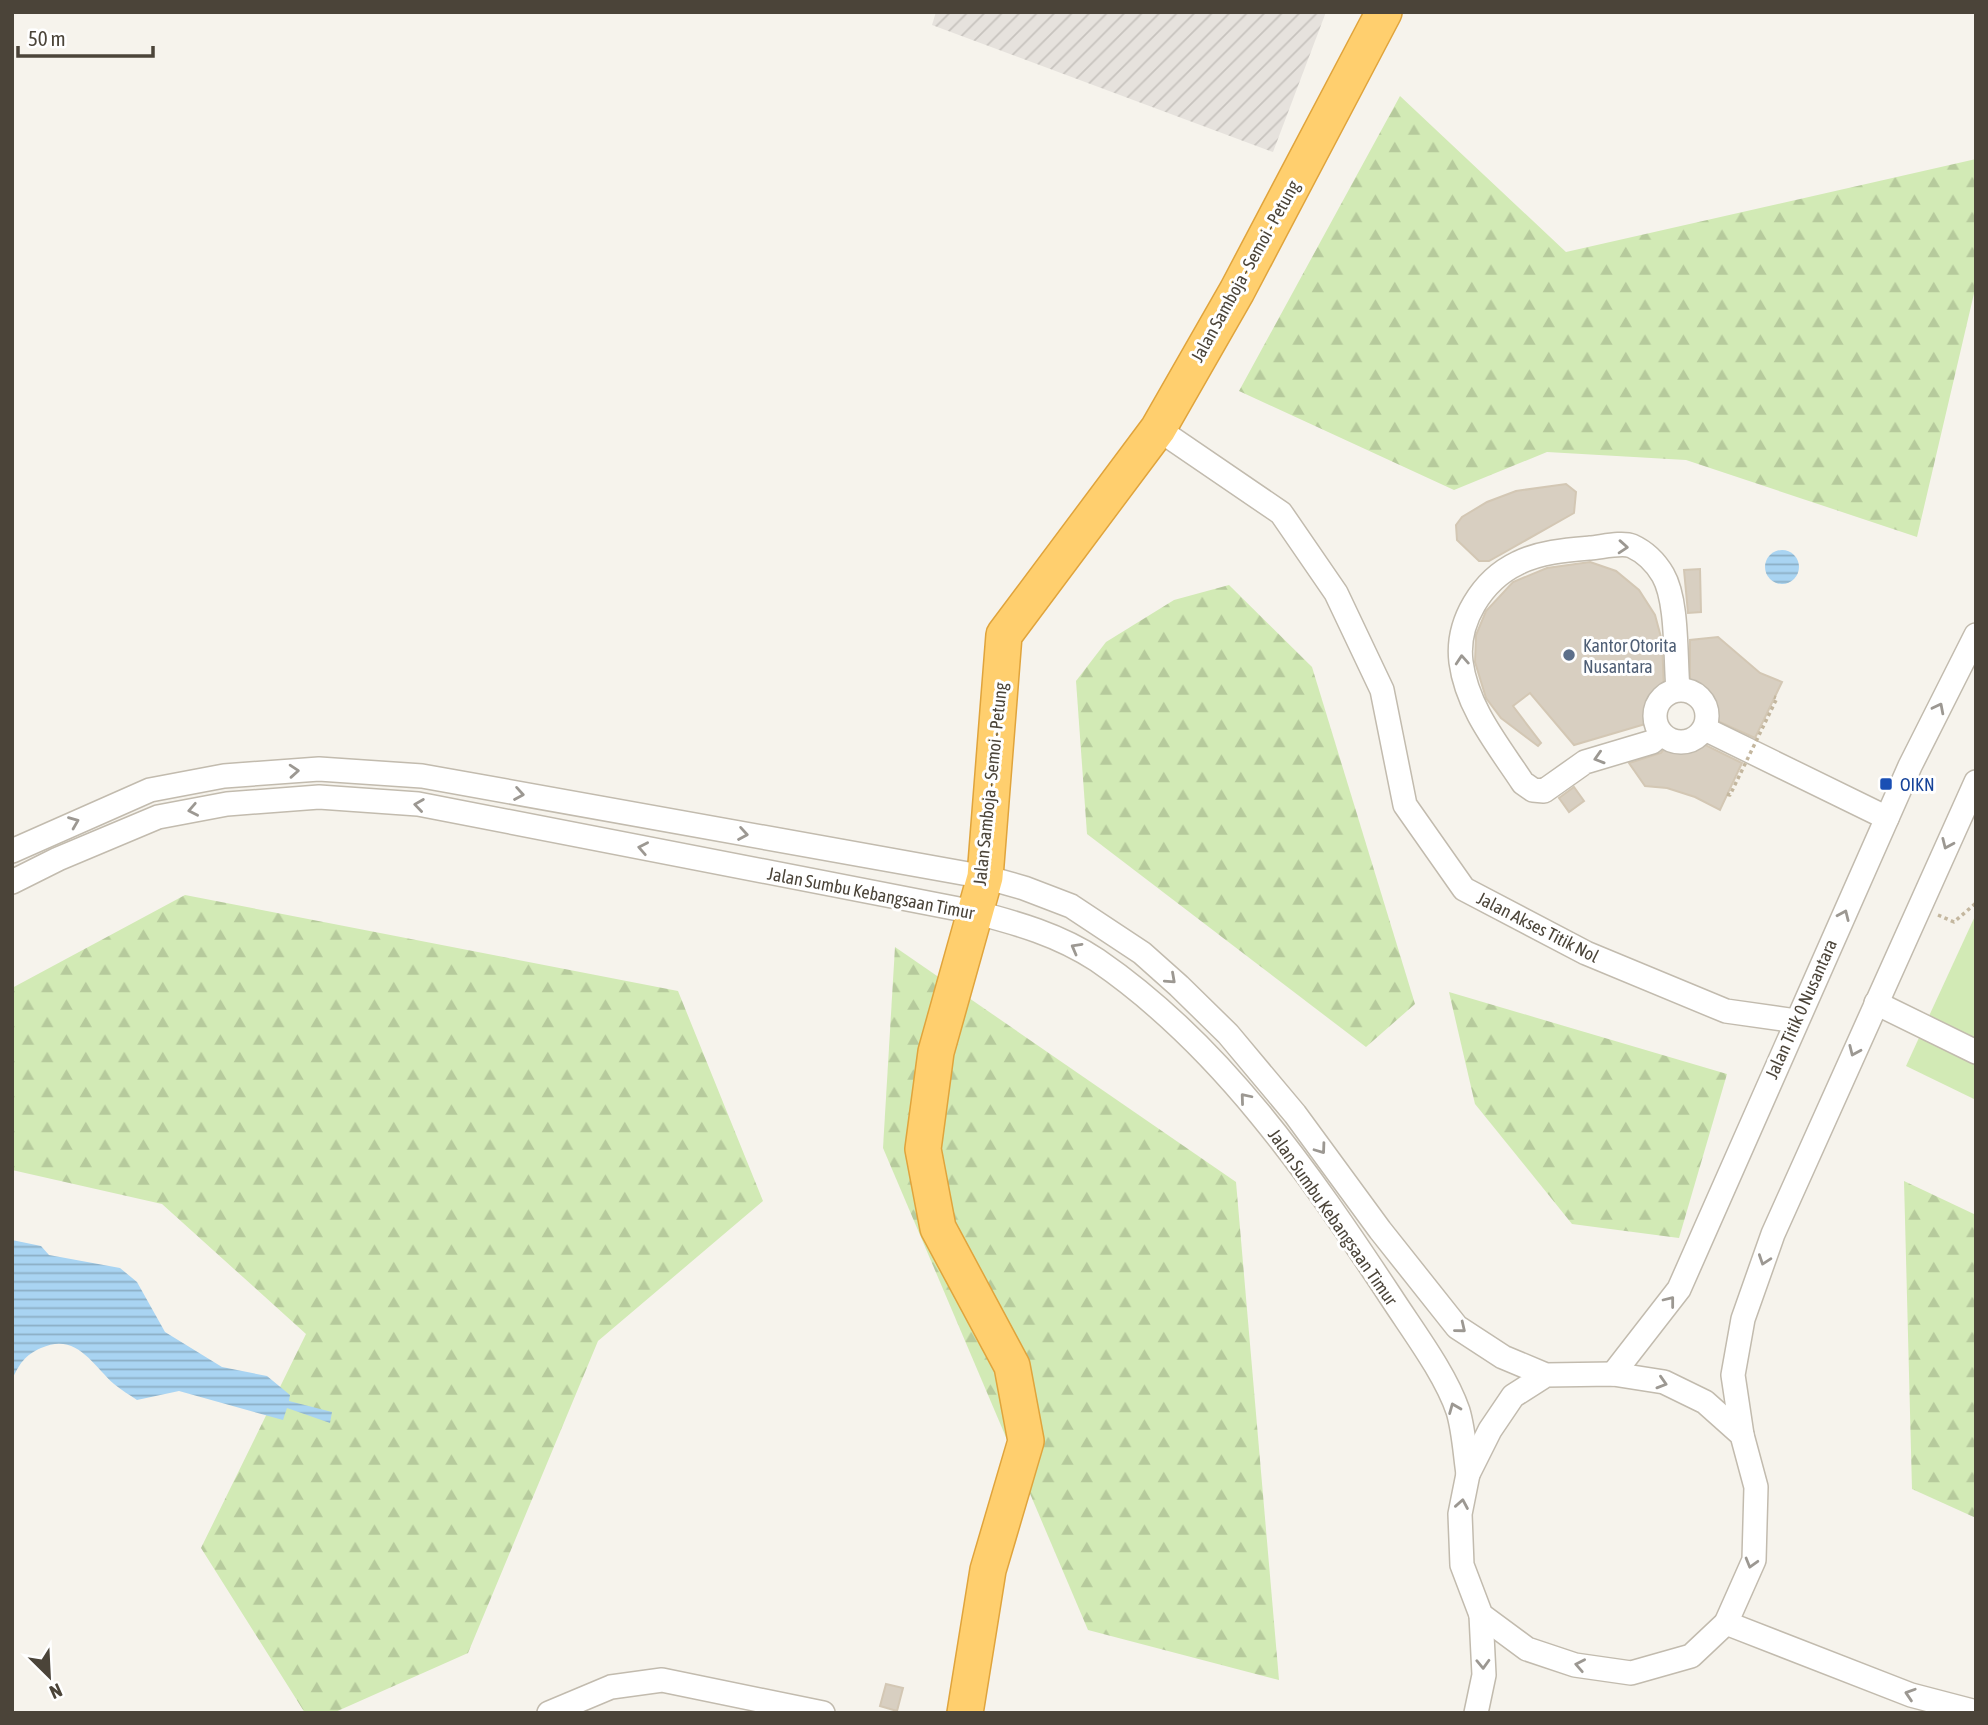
<svg xmlns="http://www.w3.org/2000/svg" width="1988" height="1725" font-family="'Asap Condensed',sans-serif">
	<defs>
		<pattern id="industrial-furrows" width="10" height="10" patternUnits="userSpaceOnUse" patternTransform="scale(1.75)"><rect width="10" height="10" fill="#e6e2dd"/><path d="M-1 1l2-2M0 10L10 0M9 11l2-2" fill="none" stroke="#c7c3be"/></pattern>
		<pattern id="forest-firs" width="22" height="20" patternUnits="userSpaceOnUse" patternTransform="scale(1.75)"><rect width="22" height="20" fill="#d2eab5"/><path d="M5 1l3.5 6h-7zM16 11l3.5 6h-7z" fill="#b6ca9c"/></pattern>
		<pattern id="water-rules" width="6" height="5" patternUnits="userSpaceOnUse" patternTransform="scale(1.75)"><rect width="6" height="5" fill="#a9d4f2"/><path d="M0 2.5h6" fill="none" stroke="#8caec5"/></pattern>
	</defs>
	<rect width="100%" height="100%" fill="#f6f3ec"/>
	<!-- industrial -->
	<path fill="url(#industrial-furrows)" d="M936 12H1326L1273 152 932 25Z"/>
	<!-- green -->
	<path fill="#d2eab5" d="M1976 914V1100L1906 1066Z"/>
	<!-- forest -->
	<g fill="url(#forest-firs)">
		<path d="M1400 96 1566 252 1976 159V285L1917 537 1686 460 1547 452 1454 490 1239 391Z"/>
		<path d="M1229 585 1312 667 1415 1004 1366 1047 1087 834 1076 681 1106 642 1174 600Z"/>
		<path d="M185 895 678 991 763 1201 598 1341 468 1653 333 1713H305L201 1548 306 1334 162 1204 12 1170V988Z"/>
		<path d="M895 947 1236 1182 1279 1680 1088 1630 883 1148Z"/>
		<path d="M1449 992 1727 1074 1679 1238 1572 1224 1475 1104Z"/>
		<path d="M1904 1181 1976 1215V1518L1912 1489Z"/>
	</g>
	<!-- water -->
	<g fill="url(#water-rules)">
		<circle cx="1782" cy="567" r="17"/>
		<path d="M12 1240 41 1246 49 1255 120 1268 137 1282 165 1332 222 1367 267 1376 290 1395 289 1401 332 1412 330 1423 287 1408 283 1420 179 1391 137 1400C130 1395 121 1390 114 1384 92 1364 76 1332 41 1348 25 1355 19 1364 12 1380Z"/>
	</g>
	<!-- building -->
	<g fill="#d8cfc1" stroke="#d3c7b4" stroke-width="2">
		<path d="M1566 484 1576 492 1574 513 1489 561H1479L1457 540 1456 525 1462 517 1487 502 1516 491Z"/>
		<path d="M1590 562 1616 571 1639 590 1655 615 1662 641 1664 690 1667 698 1660 708 1659 720 1574 745 1530 693 1513 706 1541 743 1538 746 1501 718 1486 698 1475 662 1476 635 1486 611 1513 582 1547 568Z"/>
		<path d="M1700 569 1701 612 1688 613 1684 570Z"/>
		<path d="M1718 637 1760 673 1782 682 1755 738 1704 715 1700 703 1690 695V640Z"/>
		<path d="M1693 735 1699 742 1742 763 1720 810 1695 797 1667 788 1645 786 1629 763 1661 753 1674 737Z"/>
		<path d="M1574 787 1584 801 1569 812 1559 798Z"/>
		<path d="M886 1684 903 1688 897 1711 880 1706Z"/>
	</g>
	<g fill="none" stroke-linecap="round" stroke-linejoin="round">
		<!-- minor casing -->
		<g stroke="#c2bbae" stroke-width="26">
			<g id="minor">
				<path d="M1158 429 1281 513 1336 593 1382 690 1405 805 1464 889 1586 953 1726 1011 1796 1021"/>
				<circle cx="1681" cy="716" r="26"/>
				<path d="M1705 729 1887 818"/>
				<path d="M1661 734 1652 742 1585 762 1544 791 1533 790 1523 783C1498 745 1467 708 1461 662 1456 622 1482 580 1518 563 1540 552 1566 550 1590 548 1602 547 1622 542 1632 546 1645 552 1656 563 1663 575 1678 601 1675 657 1678 689"/>
				<path d="M12 851 150 790 224 776 319 769 422 776 985 877 1024 888 1071 906 1142 953 1179 986 1228 1034 1295 1114 1380 1230 1457 1327 1503 1357 1546 1375 1613 1374 1664 1382 1705 1402 1742 1435 1756 1487 1754 1560 1726 1623 1691 1656 1631 1673 1575 1665 1527 1649 1481 1615 1462 1565 1460 1514 1468 1474 1490 1430 1513 1396 1546 1375"/>
				<path d="M12 882 58 859 158 817 227 804 319 797 418 804 974 912C1017 923 1059 935 1097 960 1221 1045 1309 1173 1391 1297 1413 1331 1445 1373 1458 1411 1464 1431 1465 1454 1468 1474"/>
				<path d="M1876 1003 1976 1052"/>
				<path d="M1613 1374 1679 1289 1910 766 1976 635"/>
				<path d="M1742 1435 1733 1375 1743 1319 1773 1234 1976 782"/>
				<path d="M1726 1623 1911 1695 1976 1712"/>
				<path d="M549 1713 611 1687 662 1680 823 1713"/>
				<path d="M1476 1713 1484 1675 1481 1615"/>
			</g>
		</g>
		<!-- highway casing -->
		<g stroke="#e0a43c" stroke-width="38">
			<path id="highway" d="M965 1713 988 1570 1026 1441 1012 1366 938 1228 923 1149 936 1052 985 877 1004 635 1158 429 1237 291 1384 12"/>
		</g>
		<!-- path -->
		<path stroke="#c4b79f" stroke-width="3.5" stroke-dasharray="3.5 3.5" stroke-linecap="butt" d="M1938 915 1954 922 1976 903"/>
		<!-- minor -->
		<use href="#minor" stroke="#fff" stroke-width="23"/>
		<!-- highway -->
		<use href="#highway" stroke="#ffcf6e" stroke-width="35"/>
		<!-- path-bridge -->
		<path stroke="#c4b79f" stroke-width="3.5" stroke-dasharray="3.5 3.5" stroke-linecap="butt" d="M1727 794 1730 795 1777 698 1774 697"/>
	</g>
	<!-- one-way arrows -->
	<defs><path id="oneway-chevron" d="M-2-3.5L2.5 0L-2 3.5" fill="none" stroke-width="1.6" stroke-linecap="round" stroke-linejoin="round" transform="scale(1.75)"/></defs>
	<g stroke="#9c9892">
		<use href="#oneway-chevron" transform="translate(1623 547) rotate(4)"/>
		<use href="#oneway-chevron" transform="translate(1462 660) rotate(-94)"/>
		<use href="#oneway-chevron" transform="translate(1939 708) rotate(-63)"/>
		<use href="#oneway-chevron" transform="translate(1599 758) rotate(163)"/>
		<use href="#oneway-chevron" transform="translate(294 771) rotate(-4)"/>
		<use href="#oneway-chevron" transform="translate(519 794) rotate(10)"/>
		<use href="#oneway-chevron" transform="translate(419 805) rotate(-172)"/>
		<use href="#oneway-chevron" transform="translate(193 810) rotate(169)"/>
		<use href="#oneway-chevron" transform="translate(74 822) rotate(-22)"/>
		<use href="#oneway-chevron" transform="translate(743 834) rotate(10)"/>
		<use href="#oneway-chevron" transform="translate(1947 844) rotate(114)"/>
		<use href="#oneway-chevron" transform="translate(643 848) rotate(-169)"/>
		<use href="#oneway-chevron" transform="translate(1844 915) rotate(-66)"/>
		<use href="#oneway-chevron" transform="translate(1076 948) rotate(-151)"/>
		<use href="#oneway-chevron" transform="translate(1171 979) rotate(42)"/>
		<use href="#oneway-chevron" transform="translate(1854 1051) rotate(114)"/>
		<use href="#oneway-chevron" transform="translate(1245 1098) rotate(-130)"/>
		<use href="#oneway-chevron" transform="translate(1321 1149) rotate(54)"/>
		<use href="#oneway-chevron" transform="translate(1764 1260) rotate(109)"/>
		<use href="#oneway-chevron" transform="translate(1670 1301) rotate(-52)"/>
		<use href="#oneway-chevron" transform="translate(1461 1328) rotate(39)"/>
		<use href="#oneway-chevron" transform="translate(1662 1383) rotate(17)"/>
		<use href="#oneway-chevron" transform="translate(1454 1408) rotate(-112)"/>
		<use href="#oneway-chevron" transform="translate(1462 1504) rotate(-80)"/>
		<use href="#oneway-chevron" transform="translate(1751 1563) rotate(106)"/>
		<use href="#oneway-chevron" transform="translate(1483 1664) rotate(88)"/>
		<use href="#oneway-chevron" transform="translate(1580 1665) rotate(-169)"/>
		<use href="#oneway-chevron" transform="translate(1910 1694) rotate(-162)"/>
	</g>
	<!-- markers -->
	<circle fill="#5c6f8a" stroke="#fff" stroke-width="2.5" cx="1569" cy="655" r="7"/>
	<rect fill="#1a4fb4" stroke="#fff" stroke-width="2.5" x="1879" y="777" width="14" height="14" rx="3.5"/>
	<g text-anchor="middle" dominant-baseline="central" stroke-width="6" stroke-linejoin="round" paint-order="stroke">
		<!-- street labels -->
		<g font-size="18" fill="#4b4439" stroke="#fff">
			<text transform="translate(1245 271) rotate(-61)">Jalan Samboja - Semoi - Petung</text>
			<text transform="translate(990 784) rotate(-84)">Jalan Samboja - Semoi - Petung</text>
			<text transform="translate(871 893) rotate(11)">Jalan Sumbu Kebangsaan Timur</text>
			<text transform="translate(1538 927) rotate(27)">Jalan Akses Titik Nol</text>
			<text transform="translate(1801 1009) rotate(-66)">Jalan Titik 0 Nusantara</text>
			<text transform="translate(1333 1217) rotate(55)">Jalan Sumbu Kebangsaan Timur</text>
		</g>
		<!-- service labels -->
		<g font-size="18" fill="#4e5e75" stroke="#fff" text-anchor="start">
			<text x="1583" y="645">Kantor Otorita<tspan x="1583" dy="21">Nusantara</tspan></text>
		</g>
		<!-- transit labels -->
		<g font-size="18" fill="#164399" stroke="#fff" text-anchor="start">
			<text x="1900" y="784">OIKN</text>
		</g>
	</g>
	<!-- border -->
	<rect width="1988" height="1725" fill="none" stroke="#4b4439" stroke-width="28"/>
	<!-- north arrow -->
	<g transform="translate(49 1676) rotate(156)" stroke="#ffffff" stroke-width="5" paint-order="stroke">
	<path d="M0-5L12 26L0 18L-12 26Z" fill="#4b4439"/>
	<text y="-10" font-size="19" font-weight="bold" text-anchor="middle" fill="#4b4439">N</text>
	</g>
	<!-- scale -->
	<path d="M18 46v10h135v-10" fill="none" stroke="#4b4439" stroke-width="3.5"/>
	<text x="28" y="46" font-size="21" fill="#4b4439" stroke="#ffffff" stroke-width="5" paint-order="stroke">50 m</text>
</svg>
